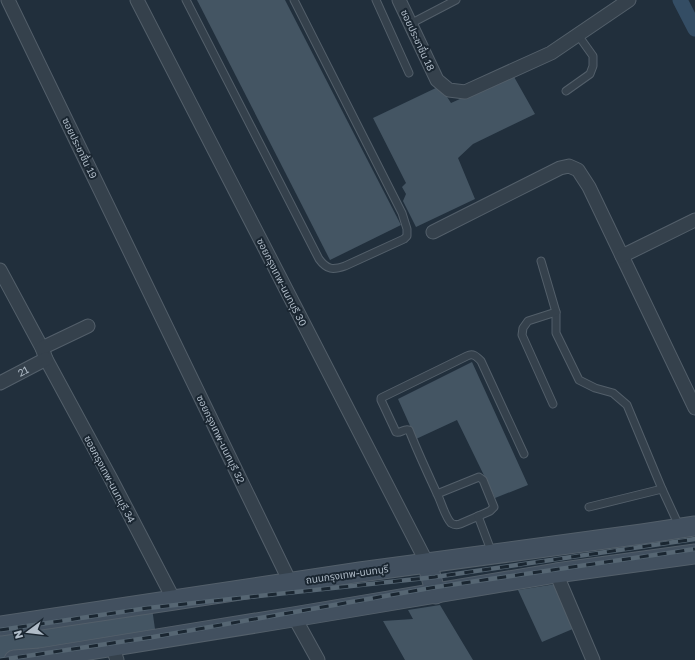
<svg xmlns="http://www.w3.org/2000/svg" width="695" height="660" font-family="'Golos Text','Noto Sans Thai',sans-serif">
	<rect width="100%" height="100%" fill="#212f3c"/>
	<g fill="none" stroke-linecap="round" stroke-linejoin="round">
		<!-- canal -->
		<path stroke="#344d64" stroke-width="15" d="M680 0 695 29"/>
	</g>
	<!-- building -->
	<g fill="#445563">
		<path d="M197 0H285L401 225 330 260Z"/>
		<path d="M513 75 535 114 473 144 458 158 475 199 416 227 403 201 406 194 402 187 406 183 373 118 440 86 451 103Z"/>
		<path d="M472 362 528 485 495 498 457 420 416 439 398 399Z"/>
		<path d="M556 584 575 628 542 642 518 590Z"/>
		<path d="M151 601 157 643 44 660H0V623Z"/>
		<path d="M440 605 473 660H405L383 621 413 619 408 610Z"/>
	</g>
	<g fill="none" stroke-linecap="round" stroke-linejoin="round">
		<!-- service casing -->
		<g stroke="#535f6a" stroke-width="9">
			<g id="service">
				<path d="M186 0 319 259C327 270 333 270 345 266L404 239 407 236V229L402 213 294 0"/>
				<path d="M376 0 409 73"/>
				<path d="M410 24 456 0"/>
				<path d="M566 91 590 74 593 66V56L578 35"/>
				<path d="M541 261 556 312V333L579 380 595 388 613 393 627 405 662 489 680 528"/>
				<path d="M553 404 522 335 523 328 528 321 556 312"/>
				<path d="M437 494 479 477 483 480 494 507 490 511 460 524C457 525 454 525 451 523 446 518 442 505 439 498 429 476 418 453 409 430 404 428 400 434 396 432L381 400V398L467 356C473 353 476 356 481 361L524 454"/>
				<path d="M589 507 662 489"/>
				<path d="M478 516 492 553"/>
			</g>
		</g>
		<!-- minor casing -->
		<g stroke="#535f6a" stroke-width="15">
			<g id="minor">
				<path d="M8 0 290 582"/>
				<path d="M137 0 427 563"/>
				<path d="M399 0 437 80 449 90 465 92 551 53 629 0"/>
				<path d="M433 232 560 168 569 166 578 170 589 187 622 256 695 408"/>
				<path d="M622 256 695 220"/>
				<path d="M0 270 42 348 46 359 111 479 174 600"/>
				<path d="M42 348 88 326"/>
				<path id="s1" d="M0 383 46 359"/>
				<path d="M556 573 593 660"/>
				<path d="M293 617 297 622 318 660"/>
				<path d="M112 646 117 660"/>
			</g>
		</g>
		<!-- secondary casing -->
		<g stroke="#535f6a" stroke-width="21">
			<g id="secondary">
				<path d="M427 563 436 594"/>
				<path d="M0 626 174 600 360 572 642 534 695 526"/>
				<path d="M14 660 40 658 293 617 556 573 695 554"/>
			</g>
		</g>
		<!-- service -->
		<use href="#service" stroke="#35414c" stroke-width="7"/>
		<!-- minor -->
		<use href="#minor" stroke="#35414c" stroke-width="13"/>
		<!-- secondary -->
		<use href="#secondary" stroke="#42505f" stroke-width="19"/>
		<!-- rail casing -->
		<g stroke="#566673" stroke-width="4.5">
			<g id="rail">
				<path d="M0 630 148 608 435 577 695 539"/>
				<path d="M0 660 153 637 436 587 695 549"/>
			</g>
		</g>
		<!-- rail -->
		<use href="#rail" stroke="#1a2631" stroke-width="3" stroke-dasharray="9" stroke-linecap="butt"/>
	</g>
	<g text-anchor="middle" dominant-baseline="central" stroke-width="4" stroke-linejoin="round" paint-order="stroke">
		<!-- street labels -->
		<g font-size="10" fill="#b0bcc8" stroke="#1a2631">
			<text transform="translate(418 40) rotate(65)">ซอยประชาชื่น 18</text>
			<text transform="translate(80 148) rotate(64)">ซอยประชาชื่น 19</text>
			<text transform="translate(282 282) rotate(63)">ซอยกรุงเทพ-นนทบุรี 30</text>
			<text stroke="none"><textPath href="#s1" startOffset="26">21</textPath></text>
			<text transform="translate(221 439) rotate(64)">ซอยกรุงเทพ-นนทบุรี 32</text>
			<text transform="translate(110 479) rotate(62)">ซอยกรุงเทพ-นนทบุรี 34</text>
			<text transform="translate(347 574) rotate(-8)">ถนนกรุงเทพ-นนทบุรี</text>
		</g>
	</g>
	<!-- north arrow -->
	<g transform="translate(28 632) rotate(255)" stroke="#1a2631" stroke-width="3" paint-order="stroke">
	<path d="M0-3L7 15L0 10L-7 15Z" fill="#b0bcc8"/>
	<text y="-6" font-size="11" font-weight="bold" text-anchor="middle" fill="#b0bcc8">N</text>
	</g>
</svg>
